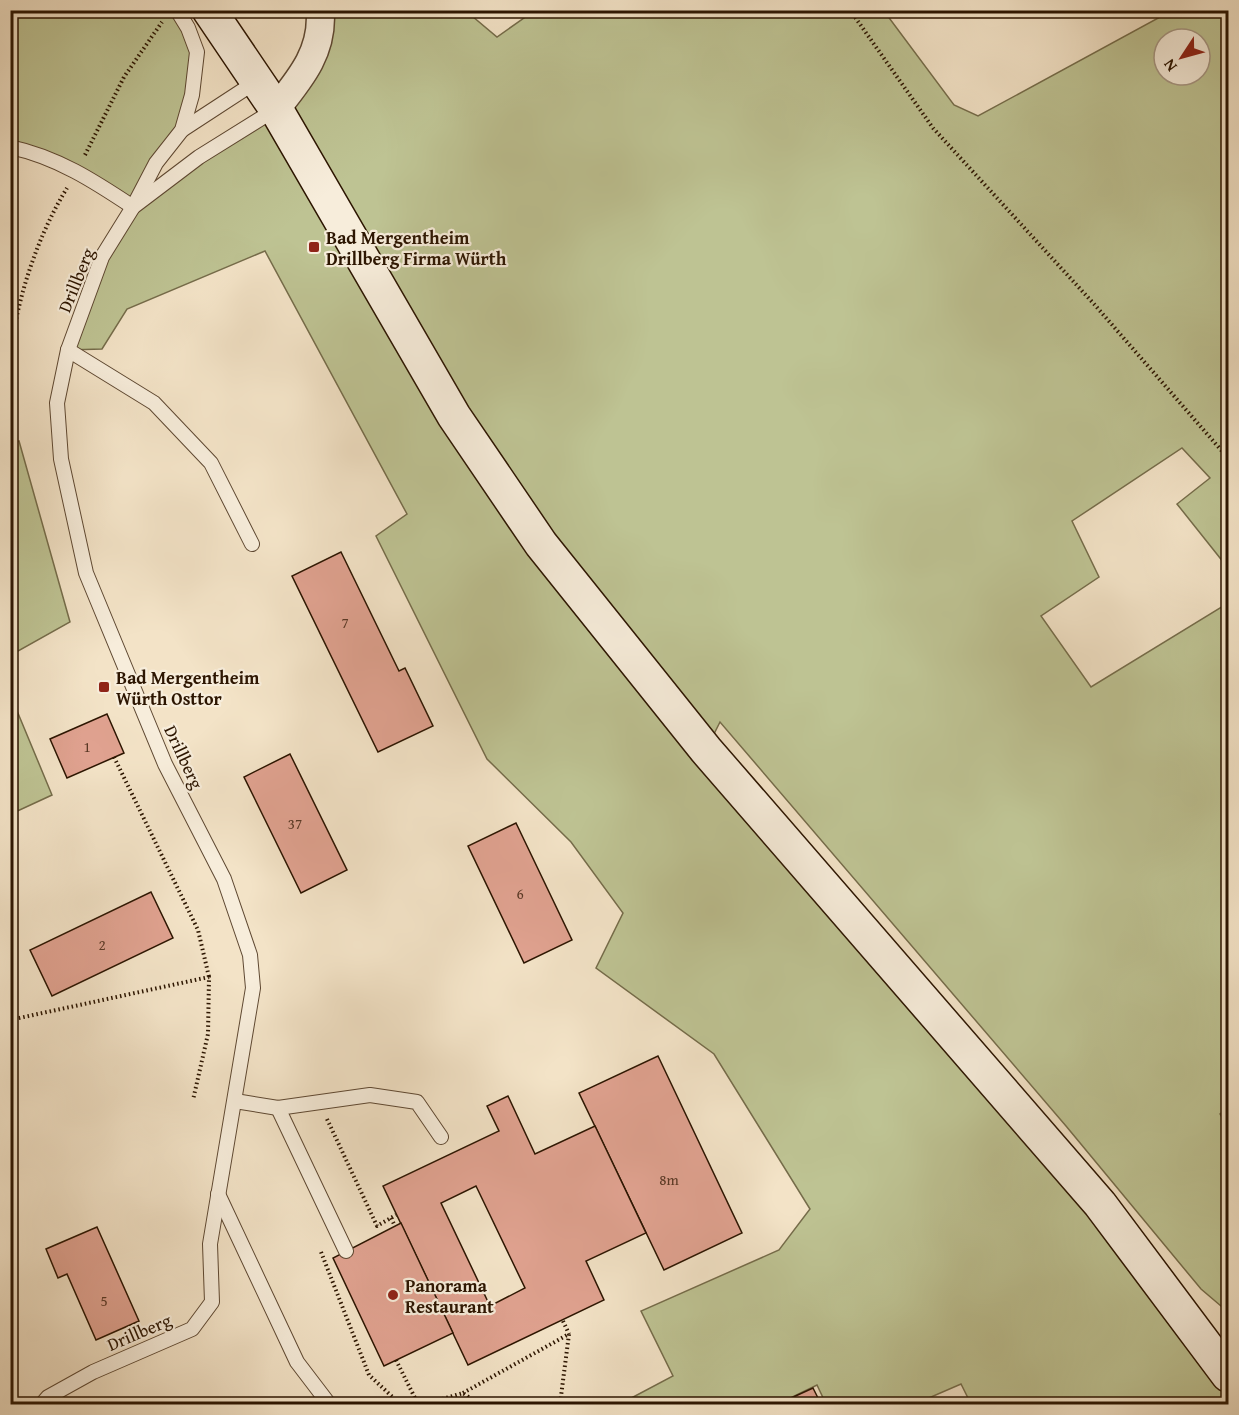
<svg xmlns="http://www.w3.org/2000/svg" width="1239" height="1415" font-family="'Gentium Book Plus',serif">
	<rect width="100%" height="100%" fill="#f3e3c7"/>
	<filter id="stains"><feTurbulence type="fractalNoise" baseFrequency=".00333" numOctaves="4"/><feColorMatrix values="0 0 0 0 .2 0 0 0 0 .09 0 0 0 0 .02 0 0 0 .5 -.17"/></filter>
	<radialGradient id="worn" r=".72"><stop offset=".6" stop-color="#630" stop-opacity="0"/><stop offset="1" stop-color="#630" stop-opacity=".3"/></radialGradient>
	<!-- green -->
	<g fill="#bec393" stroke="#756c4a" stroke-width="1.5" fill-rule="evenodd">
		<path d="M11 11H177L197 52 182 130 134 205 276 109 320 11H466L497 37 534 11H884L954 105 978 116 1171 11H1228V568L1177 504 1210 478 1182 448 1072 521 1099 577 1041 616 1091 687 1228 603V1108L1220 1114 1228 1127V1312L1201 1289 1066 1126 720 722 706 750 1228 1375V1404H971L961 1384 915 1404H826L817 1385 778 1404H620L673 1376 641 1311 779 1250 810 1209 714 1054 596 968 623 913 571 842 487 759 376 536 407 514 265 251 127 309 102 349 68 350 102 257 133 207 11 147ZM1164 39H1200V75H1164Z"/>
		<path d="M19 441 70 622 11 655 10 444Z"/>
		<path d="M10 694 52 795 11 814H10Z"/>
	</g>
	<!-- building -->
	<g fill="#e0a290" stroke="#2c1501" stroke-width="1.5" fill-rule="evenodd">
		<path d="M341 552 399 671 405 668 433 726 378 752 292 576Z"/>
		<path d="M107 714 124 753 67 778 50 739Z"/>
		<path d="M290 754 347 870 301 893 244 777Z"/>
		<path d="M516 823 572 940 524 963 468 846Z"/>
		<path d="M151 892 173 938 52 996 30 950Z"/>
		<path d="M658 1056 742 1233 664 1270 579 1093Z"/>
		<path d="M508 1096 535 1154 595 1126 646 1233 586 1261 604 1300 468 1365 383 1186 499 1131 487 1106ZM476 1186 525 1288 490 1306 441 1203Z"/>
		<path d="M401 1223 453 1333 384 1366 333 1258Z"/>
		<path d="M97 1227 139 1321 96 1340 67 1274 58 1278 46 1249Z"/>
		<path d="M813 1388 821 1404H778Z"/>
	</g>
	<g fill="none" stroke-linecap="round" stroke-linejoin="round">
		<!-- lane casing -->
		<g stroke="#5e4832" stroke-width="16">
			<g id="lane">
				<path d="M182 130 257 81"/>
				<path d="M10 147C57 157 94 181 133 207L156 163 182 130 192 95 197 52 188 28 177 10"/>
				<path d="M68 350 154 403 211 463 252 544"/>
				<path d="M235 1101 278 1108 370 1095 417 1102 441 1137"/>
				<path d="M278 1108 346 1251"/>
				<path d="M218 1194 297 1362 329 1404"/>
				<path d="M42 1404 48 1397 93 1372 192 1329 212 1302 210 1244 253 988 250 955 224 879 165 764 86 573 61 459 57 403 68 350 102 257 133 207 199 157 276 109"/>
			</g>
		</g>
		<!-- street casing -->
		<g stroke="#5e4832" stroke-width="30">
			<path id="street" d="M276 109C300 79 324 51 320 10"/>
		</g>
		<!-- secondary casing -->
		<g stroke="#2c1501" stroke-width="36">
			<path id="secondary" d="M209 10 276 109 454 416 541 544 706 750 1100 1204 1228 1375"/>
		</g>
		<!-- path -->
		<g stroke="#2c1501" stroke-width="4" stroke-dasharray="1.5 3" stroke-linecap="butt">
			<path d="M850 10 933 128 1094 304 1228 458"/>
			<path d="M85 155 124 77 162 22"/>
			<path d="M10 354C18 296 37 237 67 188"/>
			<path d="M114 757 198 930 209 977"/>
			<path d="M10 1020 209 977 208 1034 193 1100"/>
			<path d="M327 1119 377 1226 396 1215"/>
			<path d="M391 1218 395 1226"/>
			<path d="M321 1252 369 1375 400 1404"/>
			<path d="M563 1321 569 1334"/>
			<path d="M396 1360 418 1404"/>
			<path d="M463 1393 569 1334 560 1404"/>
			<path d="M425 1404 463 1393 478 1404"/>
		</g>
		<!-- lane -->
		<use href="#lane" stroke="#f7eddb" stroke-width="14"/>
		<!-- street -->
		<use href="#street" stroke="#f7eddb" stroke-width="27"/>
		<!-- secondary -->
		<use href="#secondary" stroke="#f7eddb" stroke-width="33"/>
	</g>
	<!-- markers -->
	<g fill="#8f2418" stroke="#f7eddb" stroke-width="2">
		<rect x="308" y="241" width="12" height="12" rx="3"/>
		<rect x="98" y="681" width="12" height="12" rx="3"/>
		<circle cx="393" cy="1295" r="6"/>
	</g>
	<g text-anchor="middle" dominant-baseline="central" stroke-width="4.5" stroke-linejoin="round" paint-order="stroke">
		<!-- number labels -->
		<g font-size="15" fill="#593825">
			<text x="345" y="622">7</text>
			<text x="87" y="746">1</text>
			<text x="295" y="823">37</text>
			<text x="520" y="893">6</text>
			<text x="102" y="944">2</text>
			<text x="669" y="1179">8m</text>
			<text x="104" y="1300">5</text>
		</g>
		<!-- poi labels -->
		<g font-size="18" font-weight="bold" fill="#2c1501" stroke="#f7eddb" text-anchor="start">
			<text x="326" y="237">Bad Mergentheim<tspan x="326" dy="21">Drillberg Firma Würth</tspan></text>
			<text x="116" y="677">Bad Mergentheim<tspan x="116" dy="21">Würth Osttor</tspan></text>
			<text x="405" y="1285">Panorama<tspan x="405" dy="21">Restaurant</tspan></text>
		</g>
		<!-- street labels -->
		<g font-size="18" fill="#2c1501" stroke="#f7eddb">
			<text transform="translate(76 280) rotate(-68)">Drillberg</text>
			<text transform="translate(184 757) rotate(65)">Drillberg</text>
			<text transform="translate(139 1332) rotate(-23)">Drillberg</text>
		</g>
	</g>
	<!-- margin -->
	<rect width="1239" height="1415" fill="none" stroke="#f3e3c7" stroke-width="36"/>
	<rect x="12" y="12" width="1215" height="1391" fill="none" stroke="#2c1501" stroke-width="3"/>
	<rect x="18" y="18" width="1203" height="1379" fill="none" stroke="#2c1501" stroke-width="1.5"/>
	<!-- north arrow -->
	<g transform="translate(1182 57) rotate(234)"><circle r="28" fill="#f7eddb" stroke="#a69784" stroke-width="1.5"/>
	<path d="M0-4.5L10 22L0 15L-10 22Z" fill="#8f2418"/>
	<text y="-9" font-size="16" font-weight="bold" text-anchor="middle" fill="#2c1501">N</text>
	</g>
	<rect width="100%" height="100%" filter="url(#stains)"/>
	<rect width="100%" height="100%" fill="url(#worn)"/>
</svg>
